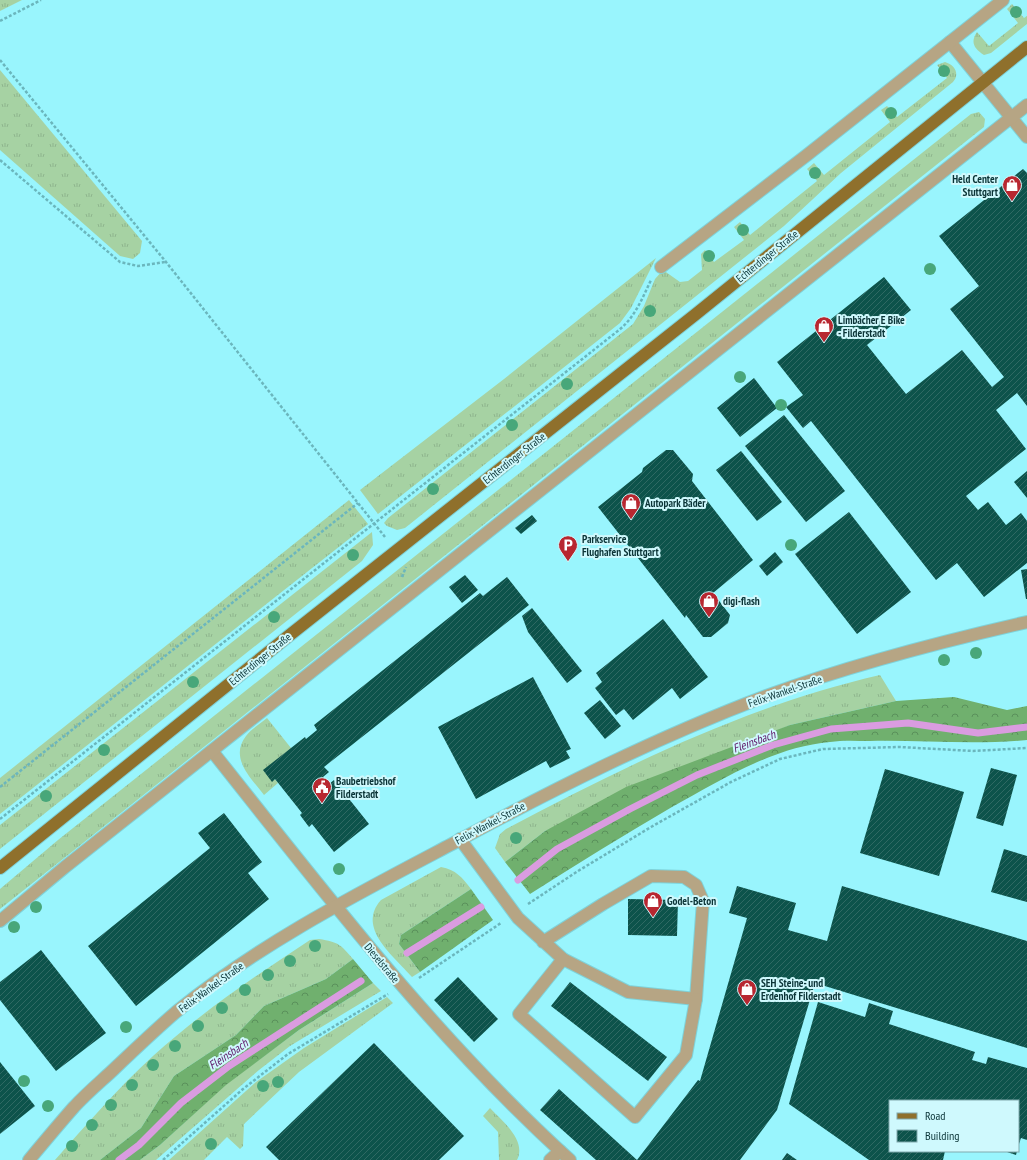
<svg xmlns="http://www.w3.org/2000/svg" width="1027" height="1160" font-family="'PT Sans Narrow',sans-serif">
	<defs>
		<pattern id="grass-tufts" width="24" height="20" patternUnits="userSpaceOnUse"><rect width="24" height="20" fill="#a6d2a3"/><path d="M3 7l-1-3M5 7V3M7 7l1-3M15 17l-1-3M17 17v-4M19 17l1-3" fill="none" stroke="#8eb58d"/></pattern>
		<pattern id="forest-crowns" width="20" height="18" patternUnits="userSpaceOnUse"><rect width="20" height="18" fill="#70b06e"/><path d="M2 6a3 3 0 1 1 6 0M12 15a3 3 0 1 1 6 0" fill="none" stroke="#5a905b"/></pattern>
		<pattern id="building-hatch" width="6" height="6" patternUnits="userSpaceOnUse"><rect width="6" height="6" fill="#0d534b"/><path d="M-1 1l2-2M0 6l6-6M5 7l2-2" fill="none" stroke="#2f6963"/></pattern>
	</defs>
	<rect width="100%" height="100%" fill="#99f5fd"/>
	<!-- grass -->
	<g fill="url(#grass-tufts)">
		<path d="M0 0H22L0 11Z"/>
		<path d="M1012 4 1024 18 1027 16V24L991 53 984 55C974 49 970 42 977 32L989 46 1018 23 1007 9Z"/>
		<path d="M945 62C955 65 960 74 953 82L841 173 784 226 405 528 397 530 387 526 384 523 388 518 633 324 644 306 655 279 663 270 680 282 688 281 702 270 701 254 705 250 714 262 744 240 734 227 740 222 750 235 817 181 807 169 814 163 824 175 890 122 881 110 887 106 897 117 947 78 937 65Z"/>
		<path d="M0 70 142 241 140 253 133 259 120 256 0 150Z"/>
		<path d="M979 112 985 119 984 127 0 909V889L58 840 971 114Z"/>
		<path d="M656 258 631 308 620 323 378 514 360 490 504 379Z"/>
		<path d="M349 500 368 524 0 814V778Z"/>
		<path d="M372 532 373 545 362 561 0 849V825Z"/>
		<path d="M880 675 896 701 790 725 545 831 505 862 495 848 500 834 506 829C625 766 749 705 880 675Z"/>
		<path d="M267 718 291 748 273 781 275 779 278 783 264 795C251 778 229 758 246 736 251 729 260 724 267 718Z"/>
		<path d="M441 867C456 870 462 877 471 889L401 935 399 944 420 972 412 977C394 956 356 928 381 900Z"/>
		<path d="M319 939C339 942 341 945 353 959L326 979 264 1006 236 1035 174 1076 141 1128 100 1160H55C86 1125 118 1088 153 1056 202 1012 255 976 310 940Z"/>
		<path d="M373 983 381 991 290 1046 259 1070 156 1160H140L160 1145 225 1085 299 1030Z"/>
		<path d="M387 997 393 1003 299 1072 244 1124 243 1146 240 1149 227 1137 204 1160H169L256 1082 304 1048Z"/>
		<path d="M490 1108C502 1121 527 1140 517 1160H499L498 1132 483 1116Z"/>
	</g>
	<!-- forest -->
	<g fill="url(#forest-crowns)">
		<path d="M954 697 1007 710 1027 706V740C975 745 922 740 870 741 857 741 843 740 830 742 773 747 721 780 672 807 624 835 577 864 530 894L505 862 545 831 626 787 790 725 896 701Z"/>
		<path d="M471 889 493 920 420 972 399 944 401 935Z"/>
		<path d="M353 959 373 983 299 1030 226 1085 160 1145 140 1160H100L141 1128 174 1076 236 1035 264 1006 326 979Z"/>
	</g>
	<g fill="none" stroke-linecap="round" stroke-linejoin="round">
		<!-- stream -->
		<g stroke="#da9ce0" stroke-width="7">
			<path d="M518 880 557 849 630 809 697 775 773 745 831 729 908 723 978 733 1027 727"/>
			<path d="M407 953 481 907"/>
			<path d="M119 1160 139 1145 181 1103 229 1066 361 981"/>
		</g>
	</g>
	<!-- building -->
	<g fill="url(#building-hatch)">
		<path d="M1023 169 1027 173V406L1017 393 996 410 1026 449 966 496 978 510 988 502 1006 525 1021 513 1027 521V563L984 597 957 563 936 580 811 421 803 428 786 407 803 395 777 362 884 277 911 310 867 345 906 394 962 350 992 387 1004 377 950 309 979 286 939 236Z"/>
		<path d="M754 378 777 408 740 437 717 408Z"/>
		<path d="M784 415 845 491 806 522 745 446Z"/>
		<path d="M666 450H673L693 474 692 481 753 560 713 593 730 615 728 623 711 637H703L686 615 685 618 598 507 642 472 643 468Z"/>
		<path d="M741 451 782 502 757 521 716 470Z"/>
		<path d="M1027 471V498L1014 482Z"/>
		<path d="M849 512 911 592 857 634 795 554Z"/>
		<path d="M532 515 537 521 521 534 515 528Z"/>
		<path d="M775 552 783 562 767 576 759 566Z"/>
		<path d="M1027 569V599H1026L1021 570Z"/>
		<path d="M465 575 478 590 462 603 449 587Z"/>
		<path d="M507 577 529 605 324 767 329 772 323 777 329 784 334 780 369 824 334 852 312 824 309 827 300 815 302 813 275 779 272 782 263 770 305 737 306 739 317 730 314 725 480 593 483 596Z"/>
		<path d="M532 608 582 671 567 683 528 632 522 616Z"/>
		<path d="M663 619 708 677 680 699 672 688 633 720 624 709 616 715 595 688 602 682 596 673Z"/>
		<path d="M533 677 571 749 566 751 570 758 550 768 546 761 476 799 438 727Z"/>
		<path d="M600 700 621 726 605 739 584 713Z"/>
		<path d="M991 768 1017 775 1003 826 976 818Z"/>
		<path d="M885 769 964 792 939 876 860 853Z"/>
		<path d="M224 813 262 862 248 873 269 899 136 1006 88 946 210 848 198 833Z"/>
		<path d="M1004 849 1027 856V902L991 892Z"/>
		<path d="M737 886 796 903 788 930 827 941 842 886 1027 941V1048L815 983 777 1110 740 1160H596L540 1110 559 1089 637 1160 698 1080 700 1081 747 918 729 913Z"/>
		<path d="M628 899 678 900 677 936 628 935Z"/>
		<path d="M41 950 106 1033 56 1071 0 1000V982Z"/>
		<path d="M458 977 498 1019 474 1042 434 1000Z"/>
		<path d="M570 982 667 1057 648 1081 551 1006Z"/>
		<path d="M818 1002 865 1017 869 1003 893 1011 889 1024 975 1052 972 1060 986 1064 988 1057 1027 1068V1140L1021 1138 1018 1147V1101H890V1151H945L943 1160H869L789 1104Z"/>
		<path d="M374 1043 464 1136 439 1160H279L266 1147Z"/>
		<path d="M0 1062 35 1106 0 1134Z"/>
		<path d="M1004 1151H1017L1016 1155Z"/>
		<path d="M787 1153 797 1160H782Z"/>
	</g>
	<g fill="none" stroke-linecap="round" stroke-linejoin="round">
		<!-- minor casing -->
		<g stroke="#7fd2d9" stroke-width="14">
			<g id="minor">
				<path d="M950 42 1027 137"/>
				<path d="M661 267 807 155 1003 0"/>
				<path d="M212 751C325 893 435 1038 570 1160"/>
				<path d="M460 839 518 918 563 959 628 992 696 999 703 901 696 885 684 877 651 876 603 904 543 942"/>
				<path d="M0 921 65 867 1027 105"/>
				<path d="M563 959 519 1014 635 1117 686 1055 696 999"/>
				<path d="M29 1160C44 1142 59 1124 74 1107 86 1094 99 1083 112 1071 133 1051 154 1031 176 1012 259 944 357 894 452 844 554 789 657 737 766 696 850 665 939 642 1027 622"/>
				<path d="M550 1160 560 1151"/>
			</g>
		</g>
		<!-- major casing -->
		<g stroke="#7fd2d9" stroke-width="14">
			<path id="major" d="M0 868 291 634 696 314 1027 47"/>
		</g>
		<!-- path -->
		<g stroke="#6bb6bd" stroke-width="2.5" stroke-dasharray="3 2" stroke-linecap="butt">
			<path d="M0 21 41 0"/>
			<path d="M0 60 166 262 385 537"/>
			<path d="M0 160 120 262 138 266 165 262"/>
			<path d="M402 577 406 567"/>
			<path d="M0 787 358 503"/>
			<path d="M0 819 619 330C635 317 642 299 651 280"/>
			<path d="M528 904 578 871 651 827 731 782 780 759 823 749 900 747 973 751 1027 748"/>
			<path d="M419 978 501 923"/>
			<path d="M163 1160 243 1089 288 1054 388 994"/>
		</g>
		<!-- minor -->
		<use href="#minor" stroke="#b6a584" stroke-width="12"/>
		<!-- major -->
		<use href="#major" stroke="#8f702c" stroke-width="12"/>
	</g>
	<!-- trees -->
	<g fill="#48a77a">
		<circle cx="1016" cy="12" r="6"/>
		<circle cx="944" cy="71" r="6"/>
		<circle cx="891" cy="113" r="6"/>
		<circle cx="815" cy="173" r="6"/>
		<circle cx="743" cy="230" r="6"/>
		<circle cx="709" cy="256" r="6"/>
		<circle cx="930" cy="269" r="6"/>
		<circle cx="650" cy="311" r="6"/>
		<circle cx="740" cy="377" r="6"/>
		<circle cx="567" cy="384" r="6"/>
		<circle cx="781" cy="405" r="6"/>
		<circle cx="512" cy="425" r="6"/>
		<circle cx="433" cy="489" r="6"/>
		<circle cx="791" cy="545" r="6"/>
		<circle cx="353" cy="555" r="6"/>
		<circle cx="274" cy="617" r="6"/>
		<circle cx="976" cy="653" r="6"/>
		<circle cx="944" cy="660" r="6"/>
		<circle cx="193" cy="682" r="6"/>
		<circle cx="104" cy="750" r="6"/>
		<circle cx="46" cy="796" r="6"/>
		<circle cx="516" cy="838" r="6"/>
		<circle cx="339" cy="869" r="6"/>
		<circle cx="36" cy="907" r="6"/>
		<circle cx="14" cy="927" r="6"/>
		<circle cx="315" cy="946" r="6"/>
		<circle cx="290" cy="961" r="6"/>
		<circle cx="268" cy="975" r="6"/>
		<circle cx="245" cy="990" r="6"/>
		<circle cx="222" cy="1008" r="6"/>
		<circle cx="198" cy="1026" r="6"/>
		<circle cx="126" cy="1027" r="6"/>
		<circle cx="175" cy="1046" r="6"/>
		<circle cx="153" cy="1065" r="6"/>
		<circle cx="24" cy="1081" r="6"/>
		<circle cx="278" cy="1082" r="6"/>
		<circle cx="132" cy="1085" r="6"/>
		<circle cx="263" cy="1086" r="6"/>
		<circle cx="111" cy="1105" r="6"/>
		<circle cx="48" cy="1106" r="6"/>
		<circle cx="92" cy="1125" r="6"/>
		<circle cx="211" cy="1144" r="6"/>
		<circle cx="72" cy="1146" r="6"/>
	</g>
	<!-- icons -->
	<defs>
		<g id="shop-pin" transform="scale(1)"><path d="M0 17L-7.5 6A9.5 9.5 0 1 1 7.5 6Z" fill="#b82730" stroke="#cff9fd"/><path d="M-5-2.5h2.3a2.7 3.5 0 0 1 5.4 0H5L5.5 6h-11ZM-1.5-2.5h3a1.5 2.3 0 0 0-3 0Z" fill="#fff"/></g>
		<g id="parking-pin" transform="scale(1)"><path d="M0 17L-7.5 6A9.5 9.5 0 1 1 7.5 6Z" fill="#b82730" stroke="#cff9fd"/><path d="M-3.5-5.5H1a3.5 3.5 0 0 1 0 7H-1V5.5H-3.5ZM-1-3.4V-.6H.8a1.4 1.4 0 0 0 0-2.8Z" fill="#fff"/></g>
		<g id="civic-pin" transform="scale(1)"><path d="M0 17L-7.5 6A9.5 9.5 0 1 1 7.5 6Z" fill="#b82730" stroke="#cff9fd"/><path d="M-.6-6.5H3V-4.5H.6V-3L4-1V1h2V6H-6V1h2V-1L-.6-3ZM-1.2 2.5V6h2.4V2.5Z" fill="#fff"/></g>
	</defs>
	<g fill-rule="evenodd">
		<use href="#shop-pin" x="1012" y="185"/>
		<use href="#shop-pin" x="824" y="326"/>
		<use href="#shop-pin" x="631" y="503"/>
		<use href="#parking-pin" x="568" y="545"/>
		<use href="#shop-pin" x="709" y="601"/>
		<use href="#civic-pin" x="322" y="787"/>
		<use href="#shop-pin" x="653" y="901"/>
		<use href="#shop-pin" x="747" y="989"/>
	</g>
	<g text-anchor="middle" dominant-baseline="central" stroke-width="4" stroke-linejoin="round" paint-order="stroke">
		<!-- poi labels -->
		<g font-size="11" font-weight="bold" fill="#0b3437" stroke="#cff9fd" text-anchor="start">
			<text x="998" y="179" text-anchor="end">Held Center<tspan x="998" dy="13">Stuttgart</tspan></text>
			<text x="838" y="320">Limbächer E Bike<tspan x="838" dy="13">- Filderstadt</tspan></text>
			<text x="645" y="503">Autopark Bäder</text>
			<text x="582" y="539">Parkservice<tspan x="582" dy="13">Flughafen Stuttgart</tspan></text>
			<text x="723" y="601">digi-flash</text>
			<text x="336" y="781">Baubetriebshof<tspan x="336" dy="13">Filderstadt</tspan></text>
			<text x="667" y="901">Godel-Beton</text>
			<text x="761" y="983">SEH Steine- und<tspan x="761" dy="13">Erdenhof Filderstadt</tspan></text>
		</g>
		<!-- street labels -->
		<g font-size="11" fill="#0b3437" stroke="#cff9fd">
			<text transform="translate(767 256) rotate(-39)">Echterdinger Straße</text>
			<text transform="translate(514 458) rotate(-38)">Echterdinger Straße</text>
			<text transform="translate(260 659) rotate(-39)">Echterdinger Straße</text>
			<text transform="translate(785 691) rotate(-19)">Felix-Wankel-Straße</text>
			<text transform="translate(490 823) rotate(-28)">Felix-Wankel-Straße</text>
			<text transform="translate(382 963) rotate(50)">Dieselstraße</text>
			<text transform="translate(211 987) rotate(-36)">Felix-Wankel-Straße</text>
		</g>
		<!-- water labels -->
		<g font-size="12" font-style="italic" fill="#5e1567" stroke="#cff9fd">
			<text transform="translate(754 741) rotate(-20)">Fleinsbach</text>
			<text transform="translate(228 1054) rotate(-34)">Fleinsbach</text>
		</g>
	</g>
	<!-- legend -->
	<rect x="889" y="1100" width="130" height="52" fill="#cff9fd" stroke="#81aaae"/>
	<rect x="897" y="1113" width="20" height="6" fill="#8f702c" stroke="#81aaae"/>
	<text x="925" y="1120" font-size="12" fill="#0b3437">Road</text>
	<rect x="897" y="1130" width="20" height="12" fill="url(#building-hatch)" stroke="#81aaae"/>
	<text x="925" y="1140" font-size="12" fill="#0b3437">Building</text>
</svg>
